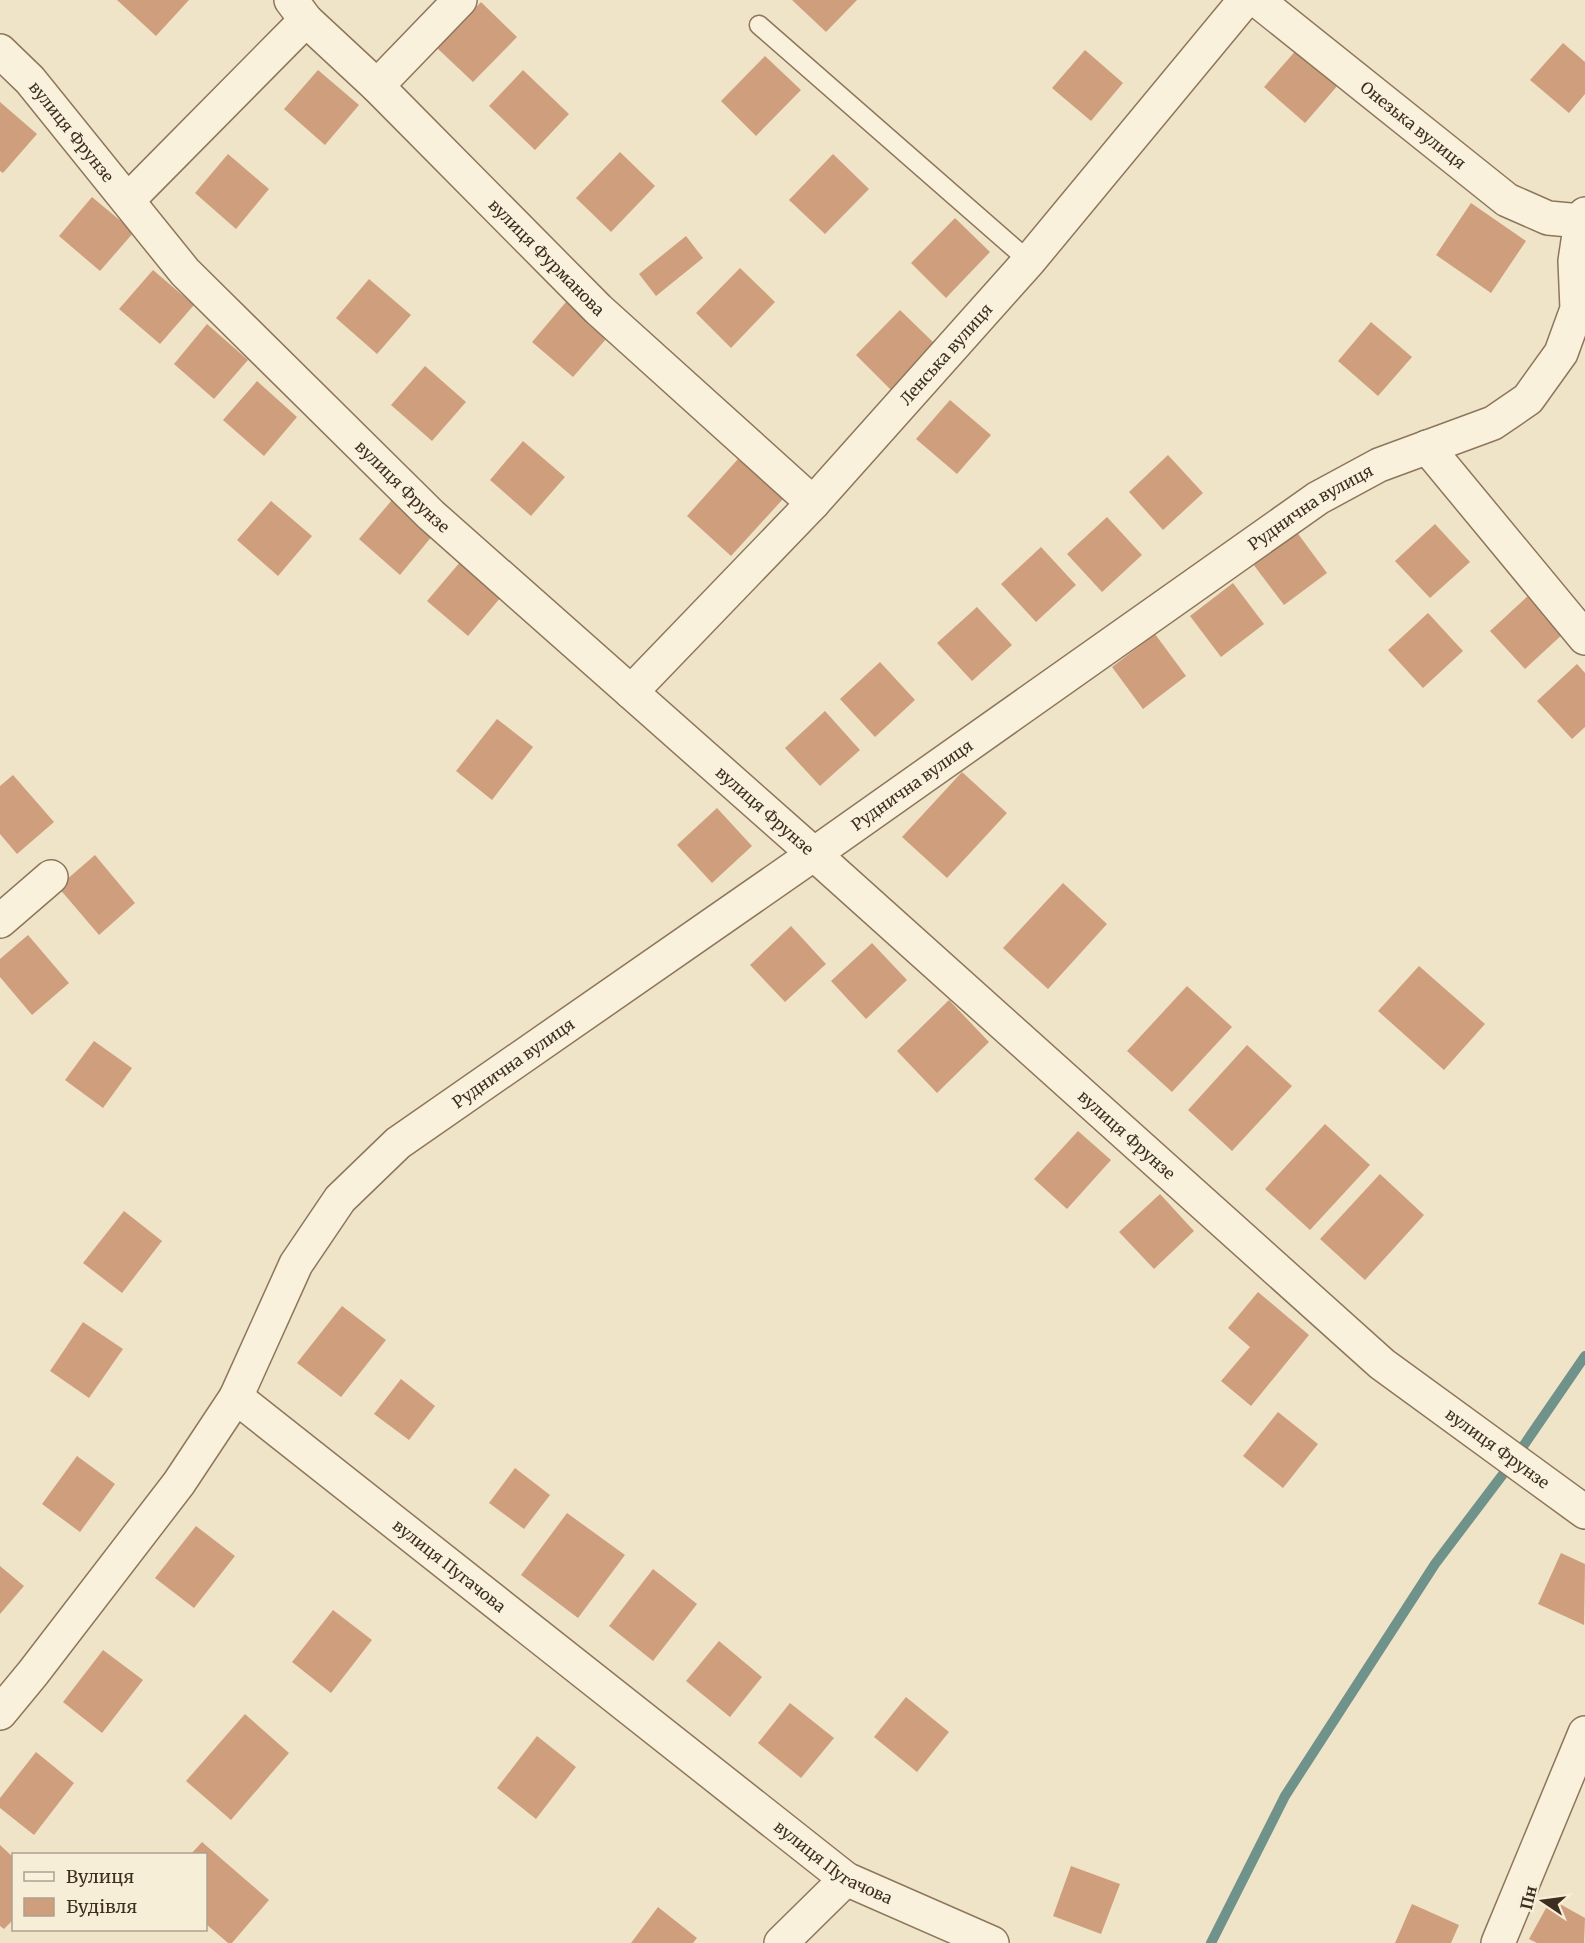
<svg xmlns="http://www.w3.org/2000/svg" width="1585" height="1943" font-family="Merriweather,serif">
	<rect width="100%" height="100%" fill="#f0e4c8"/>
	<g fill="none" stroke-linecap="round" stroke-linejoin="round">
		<!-- stream -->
		<path stroke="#6f938a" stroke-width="10" d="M1211 1943 1285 1796 1435 1564 1513 1461 1585 1356"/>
	</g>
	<!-- building -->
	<g fill="#cf9f7d">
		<path d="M117 0H189L156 36Z"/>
		<path d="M792 0H857L826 32Z"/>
		<path d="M481 2 517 37 473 82 437 48Z"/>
		<path d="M1563 43 1585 62V94L1569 113 1530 80Z"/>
		<path d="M1298 48 1339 84 1305 123 1264 87Z"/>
		<path d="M1085 50 1123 83 1091 121 1052 88Z"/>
		<path d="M765 56 801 90 756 136 721 101Z"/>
		<path d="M318 70 359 105 325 145 284 109Z"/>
		<path d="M523 70 569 114 535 150 489 106Z"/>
		<path d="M0 102 37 134 3 173 0 171Z"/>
		<path d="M620 152 655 186 611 232 576 198Z"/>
		<path d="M228 154 269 189 236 229 195 193Z"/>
		<path d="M833 154 869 189 825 234 789 200Z"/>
		<path d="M92 197 134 232 100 271 59 236Z"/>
		<path d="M1471 203 1526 241 1491 293 1436 255Z"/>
		<path d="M955 218 990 252 946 298 911 263Z"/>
		<path d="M686 236 703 258 656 296 639 274Z"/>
		<path d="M740 268 775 302 731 348 696 313Z"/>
		<path d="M153 270 194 305 160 344 119 309Z"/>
		<path d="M369 279 411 315 377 354 336 318Z"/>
		<path d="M566 302 607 338 573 377 532 342Z"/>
		<path d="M900 310 935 344 891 390 856 355Z"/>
		<path d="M1371 322 1412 357 1378 396 1338 361Z"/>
		<path d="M207 324 248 360 214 399 174 364Z"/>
		<path d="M425 366 466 402 432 441 391 405Z"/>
		<path d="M257 381 297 417 264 456 223 420Z"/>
		<path d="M950 400 991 435 957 474 916 439Z"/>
		<path d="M523 441 565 477 531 516 490 480Z"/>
		<path d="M1168 455 1203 493 1163 530 1129 492Z"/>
		<path d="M738 459 783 499 731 556 687 516Z"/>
		<path d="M392 500 433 535 400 575 359 539Z"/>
		<path d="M271 501 312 536 278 576 237 540Z"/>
		<path d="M1107 517 1142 555 1102 592 1067 554Z"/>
		<path d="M1435 524 1470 562 1430 598 1395 561Z"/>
		<path d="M1296 531 1327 573 1284 605 1253 564Z"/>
		<path d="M1041 547 1076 585 1036 622 1001 584Z"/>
		<path d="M461 561 501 597 468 636 427 601Z"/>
		<path d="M1233 583 1264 624 1221 657 1190 616Z"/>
		<path d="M1530 594 1565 632 1525 669 1490 631Z"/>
		<path d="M977 607 1012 645 972 681 937 643Z"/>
		<path d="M1428 613 1463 651 1423 688 1388 650Z"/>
		<path d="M1155 634 1186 676 1143 709 1112 667Z"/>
		<path d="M880 662 915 700 875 737 840 699Z"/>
		<path d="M1577 664 1585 673V727L1572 739 1537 701Z"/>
		<path d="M825 711 860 750 820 786 785 748Z"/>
		<path d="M497 719 533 747 492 800 456 771Z"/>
		<path d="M962 772 1007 813 947 878 902 837Z"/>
		<path d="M13 775 54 822 17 854 0 834V786Z"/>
		<path d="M717 808 752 846 712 883 677 845Z"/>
		<path d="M95 855 135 903 99 935 58 887Z"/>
		<path d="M1063 883 1107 924 1048 989 1003 948Z"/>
		<path d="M791 926 826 964 785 1002 750 965Z"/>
		<path d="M28 935 69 983 32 1015 0 977V959Z"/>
		<path d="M872 943 907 980 866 1019 831 981Z"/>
		<path d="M1419 966 1485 1024 1444 1070 1378 1011Z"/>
		<path d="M1187 986 1232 1027 1172 1092 1127 1051Z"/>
		<path d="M949 1000 989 1042 937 1093 897 1051Z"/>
		<path d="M94 1041 132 1068 103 1108 65 1080Z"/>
		<path d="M1247 1045 1292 1086 1232 1151 1188 1110Z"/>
		<path d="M1325 1124 1370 1165 1310 1230 1265 1189Z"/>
		<path d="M1078 1131 1111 1160 1067 1209 1034 1179Z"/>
		<path d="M1380 1174 1424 1215 1365 1280 1320 1239Z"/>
		<path d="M1160 1194 1194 1231 1154 1269 1119 1232Z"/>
		<path d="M124 1211 162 1241 122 1293 83 1263Z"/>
		<path d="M1258 1292 1309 1335 1251 1406 1221 1381 1250 1347 1228 1328Z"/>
		<path d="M342 1306 386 1340 341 1397 297 1363Z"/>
		<path d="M83 1322 123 1349 89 1398 50 1371Z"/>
		<path d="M401 1379 435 1406 409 1440 374 1414Z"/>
		<path d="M1278 1412 1318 1444 1283 1488 1243 1456Z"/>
		<path d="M77 1456 115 1484 80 1532 42 1504Z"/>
		<path d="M515 1468 550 1495 524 1529 489 1503Z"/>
		<path d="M567 1513 625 1555 578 1618 521 1575Z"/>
		<path d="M196 1526 235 1556 194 1608 155 1578Z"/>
		<path d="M1561 1553 1585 1564 1584 1625 1538 1604Z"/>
		<path d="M0 1566 24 1586 0 1614Z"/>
		<path d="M653 1569 697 1604 653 1661 609 1626Z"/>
		<path d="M333 1610 372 1640 331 1693 292 1662Z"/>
		<path d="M719 1641 762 1677 730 1717 686 1681Z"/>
		<path d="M103 1650 143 1680 102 1733 63 1702Z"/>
		<path d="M906 1697 949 1732 917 1772 874 1737Z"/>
		<path d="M790 1703 834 1738 801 1778 758 1743Z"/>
		<path d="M245 1714 289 1753 231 1820 186 1781Z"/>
		<path d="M537 1736 576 1767 536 1819 497 1788Z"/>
		<path d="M36 1752 74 1783 34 1835 0 1808V1798Z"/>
		<path d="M202 1842 269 1900 232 1943H228L206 1924V1854H191Z"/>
		<path d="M0 1845 14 1858V1919L4 1929 0 1926Z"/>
		<path d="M1071 1866 1120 1884 1101 1934 1053 1916Z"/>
		<path d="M1551 1899 1585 1918 1584 1943H1537L1529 1939Z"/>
		<path d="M1412 1904 1459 1925 1451 1943H1395Z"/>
		<path d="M658 1907 697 1938 693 1943H631Z"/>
	</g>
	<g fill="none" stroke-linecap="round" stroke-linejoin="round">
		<!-- lane casing -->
		<g stroke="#8d765c" stroke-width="21">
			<path id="lane" d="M759 25 1029 261"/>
		</g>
		<!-- street casing -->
		<g stroke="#8d765c" stroke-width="36">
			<g id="street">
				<path id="s1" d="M291 0 306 20 377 86 598 309 813 503"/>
				<path id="s2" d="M1257 0 1507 200 1548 218 1581 221"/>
				<path id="s3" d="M0 51 30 80 185 272 431 515 814 854 1382 1364 1585 1512"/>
				<path d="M377 86 460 0"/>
				<path d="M128 200 306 20"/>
				<path d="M1427 447 1585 638"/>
				<path id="s4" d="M631 692 813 503 1029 261 1245 0"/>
				<path d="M0 921 51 877"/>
				<path id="s5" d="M236 1397 846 1879 992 1943"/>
				<path id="s6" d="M0 1713 33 1673 179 1483 236 1397 296 1264 340 1199 398 1143 814 854 1318 498 1379 465 1493 423 1528 399 1561 353 1577 309 1575 261 1581 221 1585 214"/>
				<path d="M781 1943 846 1879"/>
				<path d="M1498 1943 1585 1733"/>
			</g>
		</g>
		<!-- lane -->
		<use href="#lane" stroke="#faf1dc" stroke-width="18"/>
		<!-- street -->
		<use href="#street" stroke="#faf1dc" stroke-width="33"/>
	</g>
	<g text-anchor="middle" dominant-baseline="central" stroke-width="5" stroke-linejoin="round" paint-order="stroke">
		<!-- street labels -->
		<g font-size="16" fill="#3d2e20" stroke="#f7eed8">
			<text stroke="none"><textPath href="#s2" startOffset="200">Онезька вулиця</textPath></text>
			<text stroke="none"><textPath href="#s3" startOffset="108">вулиця Фрунзе</textPath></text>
			<text stroke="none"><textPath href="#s1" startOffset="363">вулиця Фурманова</textPath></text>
			<text stroke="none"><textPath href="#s4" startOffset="462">Ленська вулиця</textPath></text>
			<text stroke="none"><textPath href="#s3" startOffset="594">вулиця Фрунзе</textPath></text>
			<text stroke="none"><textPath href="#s6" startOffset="1812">Руднична вулиця</textPath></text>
			<text stroke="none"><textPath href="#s6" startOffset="1326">Руднична вулиця</textPath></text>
			<text stroke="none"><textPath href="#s3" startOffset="1080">вулиця Фрунзе</textPath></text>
			<text stroke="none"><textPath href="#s6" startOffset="840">Руднична вулиця</textPath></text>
			<text stroke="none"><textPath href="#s3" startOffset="1566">вулиця Фрунзе</textPath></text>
			<text stroke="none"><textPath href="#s3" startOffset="2052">вулиця Фрунзе</textPath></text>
			<text stroke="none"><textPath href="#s5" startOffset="272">вулиця Пугачова</textPath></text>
			<text stroke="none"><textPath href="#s5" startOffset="758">вулиця Пугачова</textPath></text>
		</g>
	</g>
	<!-- legend -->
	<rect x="12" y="1853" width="195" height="78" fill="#f7eed8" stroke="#ada18e" stroke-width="1.5"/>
	<rect x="24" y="1872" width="30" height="9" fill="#faf1dc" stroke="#ada18e" stroke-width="1.5"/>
	<text x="66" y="1883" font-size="18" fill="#3d2e20">Вулиця</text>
	<rect x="24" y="1898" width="30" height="18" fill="#cf9f7d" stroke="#ada18e" stroke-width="1.5"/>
	<text x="66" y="1913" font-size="18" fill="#3d2e20">Будівля</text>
	<!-- north arrow -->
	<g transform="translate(1543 1901) rotate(283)" stroke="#f7eed8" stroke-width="4.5" paint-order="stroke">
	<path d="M0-4.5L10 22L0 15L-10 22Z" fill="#3d2e20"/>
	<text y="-9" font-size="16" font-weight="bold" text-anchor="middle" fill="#3d2e20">Пн</text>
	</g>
</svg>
